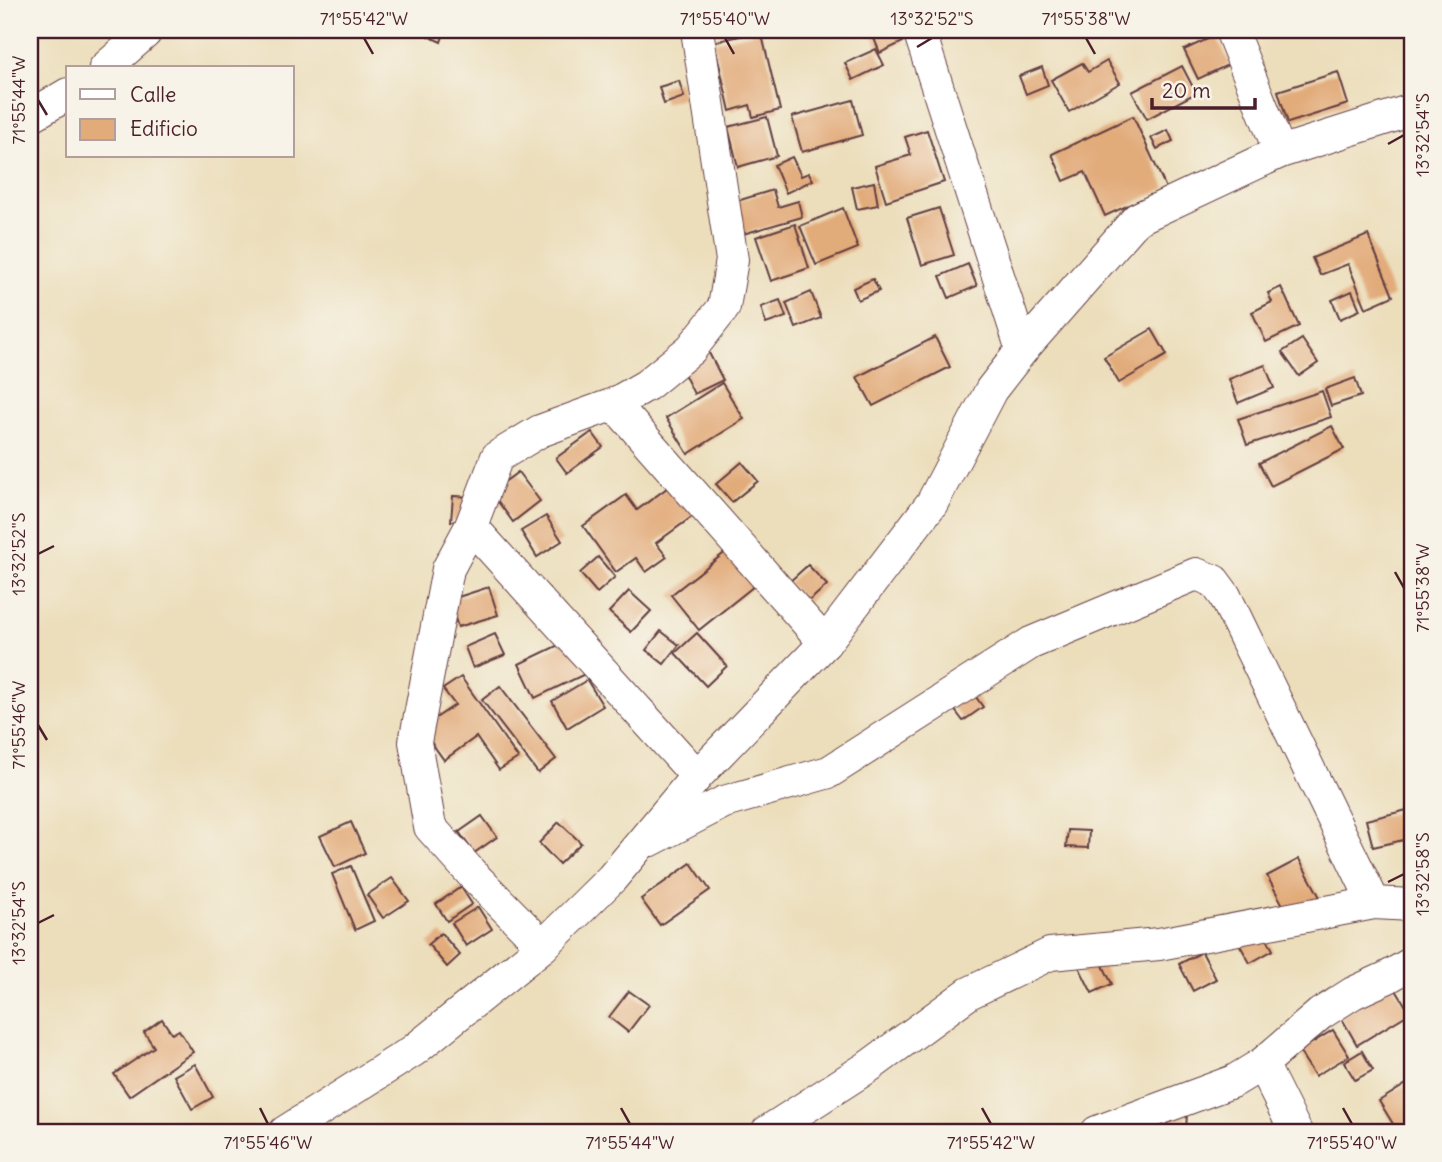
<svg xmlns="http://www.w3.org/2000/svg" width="1442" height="1162" font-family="Delius,sans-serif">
	<rect width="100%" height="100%" fill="#f7f3e8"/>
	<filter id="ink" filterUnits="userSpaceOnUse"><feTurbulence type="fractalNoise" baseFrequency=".0143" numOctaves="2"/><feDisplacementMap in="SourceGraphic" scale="14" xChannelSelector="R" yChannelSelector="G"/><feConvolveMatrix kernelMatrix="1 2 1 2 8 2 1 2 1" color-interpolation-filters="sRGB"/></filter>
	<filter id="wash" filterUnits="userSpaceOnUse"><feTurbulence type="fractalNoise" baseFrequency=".00686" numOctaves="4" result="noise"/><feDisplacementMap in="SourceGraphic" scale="28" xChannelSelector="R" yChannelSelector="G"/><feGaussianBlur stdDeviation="1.57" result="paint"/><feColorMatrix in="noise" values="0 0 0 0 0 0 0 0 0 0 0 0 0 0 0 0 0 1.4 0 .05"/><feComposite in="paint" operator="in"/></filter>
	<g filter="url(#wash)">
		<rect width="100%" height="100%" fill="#ecdebb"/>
		<g id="blocks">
			<!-- building -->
			<g fill="#e2ab7a">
				<path d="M430 30H445L441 42 428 36Z"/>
				<path d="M887 30H898L903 42 880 53 873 36Z"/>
				<path d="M761 31 780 110 753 117 750 105 730 111 714 42Z"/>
				<path d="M1216 35 1230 64 1198 79 1184 50Z"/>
				<path d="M876 49 884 65 853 80 845 63Z"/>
				<path d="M1107 61 1120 83 1069 112 1051 80 1082 63 1088 72Z"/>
				<path d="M1182 66 1196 93 1147 119 1132 92Z"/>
				<path d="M1042 67 1048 85 1026 94 1019 76Z"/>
				<path d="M1338 72 1348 104 1288 123 1278 91Z"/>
				<path d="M679 81 684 97 664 104 659 87Z"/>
				<path d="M853 100 862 135 802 152 792 117Z"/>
				<path d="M1133 116 1166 188 1105 216 1085 172 1064 181 1052 154Z"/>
				<path d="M767 117 777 156 738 167 728 127Z"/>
				<path d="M927 130 944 182 886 201 875 166 911 155 905 137Z"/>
				<path d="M1168 130 1173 141 1157 149 1151 138Z"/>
				<path d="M792 157 801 176 809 173 813 180 786 193 774 165Z"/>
				<path d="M874 182 878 205 857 209 852 187Z"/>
				<path d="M773 190 778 207 798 201 802 217 743 234 734 202Z"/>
				<path d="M843 208 858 248 816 265 800 226Z"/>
				<path d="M939 208 954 255 922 265 907 218Z"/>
				<path d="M795 224 809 268 771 281 756 237Z"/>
				<path d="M1368 235 1393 296 1366 308 1348 264 1320 275 1312 258Z"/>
				<path d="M968 264 977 286 949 298 940 276Z"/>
				<path d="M873 279 879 291 858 300 853 288Z"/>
				<path d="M1281 287 1299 326 1266 342 1252 312 1272 302 1268 293Z"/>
				<path d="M1352 291 1360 310 1340 319 1332 300Z"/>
				<path d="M811 292 821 318 796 328 786 303Z"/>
				<path d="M780 300 786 317 766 324 761 307Z"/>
				<path d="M1152 329 1167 355 1119 383 1104 357Z"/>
				<path d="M935 337 950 367 873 406 857 377Z"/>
				<path d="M1302 339 1318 363 1299 376 1282 352Z"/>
				<path d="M708 351 723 380 694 394 680 366Z"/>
				<path d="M1265 365 1274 388 1238 403 1229 379Z"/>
				<path d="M1355 378 1361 396 1331 406 1325 389Z"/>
				<path d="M722 383 744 419 688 454 666 418Z"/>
				<path d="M1322 391 1331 417 1247 445 1238 419Z"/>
				<path d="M1332 426 1344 449 1271 486 1259 463Z"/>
				<path d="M592 432 603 447 567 473 556 458Z"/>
				<path d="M742 462 758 481 732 502 716 484Z"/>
				<path d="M518 472 540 501 513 522 491 492Z"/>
				<path d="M678 480 700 511 656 543 667 557 646 572 636 558 616 572 583 526 626 495 637 510Z"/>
				<path d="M453 496 474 497 473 522 451 521Z"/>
				<path d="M546 516 562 541 537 557 521 531Z"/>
				<path d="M732 547 759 582 699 630 671 595Z"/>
				<path d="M598 557 615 577 597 593 580 573Z"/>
				<path d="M808 565 827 585 807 603 788 583Z"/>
				<path d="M489 587 498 615 458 627 449 600Z"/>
				<path d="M629 591 651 611 631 632 609 612Z"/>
				<path d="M661 631 679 645 664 664 646 650Z"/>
				<path d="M697 633 727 666 706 686 675 653Z"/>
				<path d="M495 634 505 655 473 668 465 647Z"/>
				<path d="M571 639 587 673 535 698 519 664Z"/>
				<path d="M461 677 518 758 499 770 476 737 444 760 421 728 455 705 443 689Z"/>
				<path d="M587 680 603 706 567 728 552 701Z"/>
				<path d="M500 686 556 759 538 773 482 700Z"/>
				<path d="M971 690 983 707 963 721 951 705Z"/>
				<path d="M1407 810 1412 838 1373 847 1366 820Z"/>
				<path d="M482 816 497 837 474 853 459 832Z"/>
				<path d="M351 822 365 853 335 867 320 836Z"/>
				<path d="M559 822 581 843 559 864 539 843Z"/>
				<path d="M1068 830 1089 831 1088 848 1066 847Z"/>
				<path d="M1299 859 1321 899 1289 916 1267 876Z"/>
				<path d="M691 863 710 890 660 925 641 899Z"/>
				<path d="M351 866 374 921 355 930 332 874Z"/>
				<path d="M392 878 409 901 383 918 367 895Z"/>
				<path d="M461 887 472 904 447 921 436 904Z"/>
				<path d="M478 907 492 929 466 946 452 923Z"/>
				<path d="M1260 926 1273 950 1250 963 1237 940Z"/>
				<path d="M441 933 460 955 447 967 428 944Z"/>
				<path d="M1202 952 1216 979 1193 991 1179 964Z"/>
				<path d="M1098 955 1112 984 1092 993 1078 965Z"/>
				<path d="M1393 985 1410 1013 1357 1045 1341 1017Z"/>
				<path d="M629 991 649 1005 628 1032 609 1017Z"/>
				<path d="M162 1019 172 1034 179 1030 193 1052 129 1096 114 1074 154 1047 144 1032Z"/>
				<path d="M1333 1030 1349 1056 1315 1076 1299 1051Z"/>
				<path d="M1362 1051 1373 1070 1355 1080 1344 1062Z"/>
				<path d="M195 1064 213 1097 192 1109 174 1076Z"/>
				<path d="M1408 1083 1412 1091V1128L1406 1132H1398L1379 1101Z"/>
				<path d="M1157 1111 1187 1112 1186 1132H1157Z"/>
				<path d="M1212 1124 1217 1132H1198Z"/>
			</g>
		</g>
	</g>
	<g filter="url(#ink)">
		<use href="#blocks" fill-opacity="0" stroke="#623c41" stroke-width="2"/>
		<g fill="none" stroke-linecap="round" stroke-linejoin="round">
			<!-- minor casing -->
			<g stroke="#623c41" stroke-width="34">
				<g id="minor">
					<path d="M919 30 1022 350"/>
					<path d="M1231 30 1280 152"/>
					<path d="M105 68 145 33 146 30"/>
					<path d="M30 114H34L68 94"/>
					<path d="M614 404 825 643"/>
					<path d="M471 526 697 776"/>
					<path d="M651 840 724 802 829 772 1031 643 1196 574 1214 581 1225 596 1374 903"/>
					<path d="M543 946 474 876 430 827 415 742 448 569 471 526 497 457 540 431 614 404 647 385 691 349 724 307 732 260 697 30"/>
					<path d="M1262 1064 1296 1132"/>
					<path d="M285 1132 413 1051 543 946 612 878 697 776 825 643 932 503 991 390 1022 350 1137 219 1280 152 1412 110"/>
					<path d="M767 1132 868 1067 969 993 1050 954 1159 944 1374 903 1412 905"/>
					<path d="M1097 1132 1234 1081 1262 1064 1320 1014 1353 993 1388 977 1412 963"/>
				</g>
			</g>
			<!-- minor -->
			<use href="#minor" stroke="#fff" stroke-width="32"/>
		</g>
	</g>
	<!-- ticks -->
	<path fill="none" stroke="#4a1f2b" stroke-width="2.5" d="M364 38 373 54M725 38 734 54M1086 38 1095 54M917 47 932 38M38 100 47 115M1388 144 1404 135M38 554 54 546M1395 572 1404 588M38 725 47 740M1388 882 1404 874M38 923 54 915M260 1108 268 1124M621 1108 630 1124M982 1108 991 1124M1343 1108 1352 1124"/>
	<!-- margin -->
	<rect width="1442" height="1162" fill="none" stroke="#f7f3e8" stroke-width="77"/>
	<!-- legend -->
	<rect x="66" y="66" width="228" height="91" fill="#f7f3e8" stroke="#b29e9c" stroke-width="2"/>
	<rect x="80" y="89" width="35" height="10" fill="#ffffff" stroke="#b29e9c" stroke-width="2"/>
	<text x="130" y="102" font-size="21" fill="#4a1f2b">Calle</text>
	<rect x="80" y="119" width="35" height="21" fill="#e2ab7a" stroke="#b29e9c" stroke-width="2"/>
	<text x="130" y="136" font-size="21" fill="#4a1f2b">Edificio</text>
	<!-- scale -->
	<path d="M1152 98v10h103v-10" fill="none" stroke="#4a1f2b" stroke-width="3.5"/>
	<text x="1162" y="98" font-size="21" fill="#4a1f2b" stroke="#f7f3e8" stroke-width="5" paint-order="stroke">20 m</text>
	<rect x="38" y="38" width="1366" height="1086" fill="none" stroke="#4a1f2b" stroke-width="2.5"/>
	<g font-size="18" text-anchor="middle" fill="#4a1f2b">
		<text x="364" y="25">71°55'42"W</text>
		<text x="725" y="25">71°55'40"W</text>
		<text x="932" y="25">13°32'52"S</text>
		<text x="1086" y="25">71°55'38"W</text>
		<text transform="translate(19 100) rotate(-90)" y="6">71°55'44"W</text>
		<text transform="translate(1423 135) rotate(-90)" y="6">13°32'54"S</text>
		<text transform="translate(19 554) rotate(-90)" y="6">13°32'52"S</text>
		<text transform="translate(1423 588) rotate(-90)" y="6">71°55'38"W</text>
		<text transform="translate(19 725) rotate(-90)" y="6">71°55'46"W</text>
		<text transform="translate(1423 874) rotate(-90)" y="6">13°32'58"S</text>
		<text transform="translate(19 923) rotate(-90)" y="6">13°32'54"S</text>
		<text x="268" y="1149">71°55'46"W</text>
		<text x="630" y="1149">71°55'44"W</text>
		<text x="991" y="1149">71°55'42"W</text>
		<text x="1352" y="1149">71°55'40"W</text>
	</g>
</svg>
